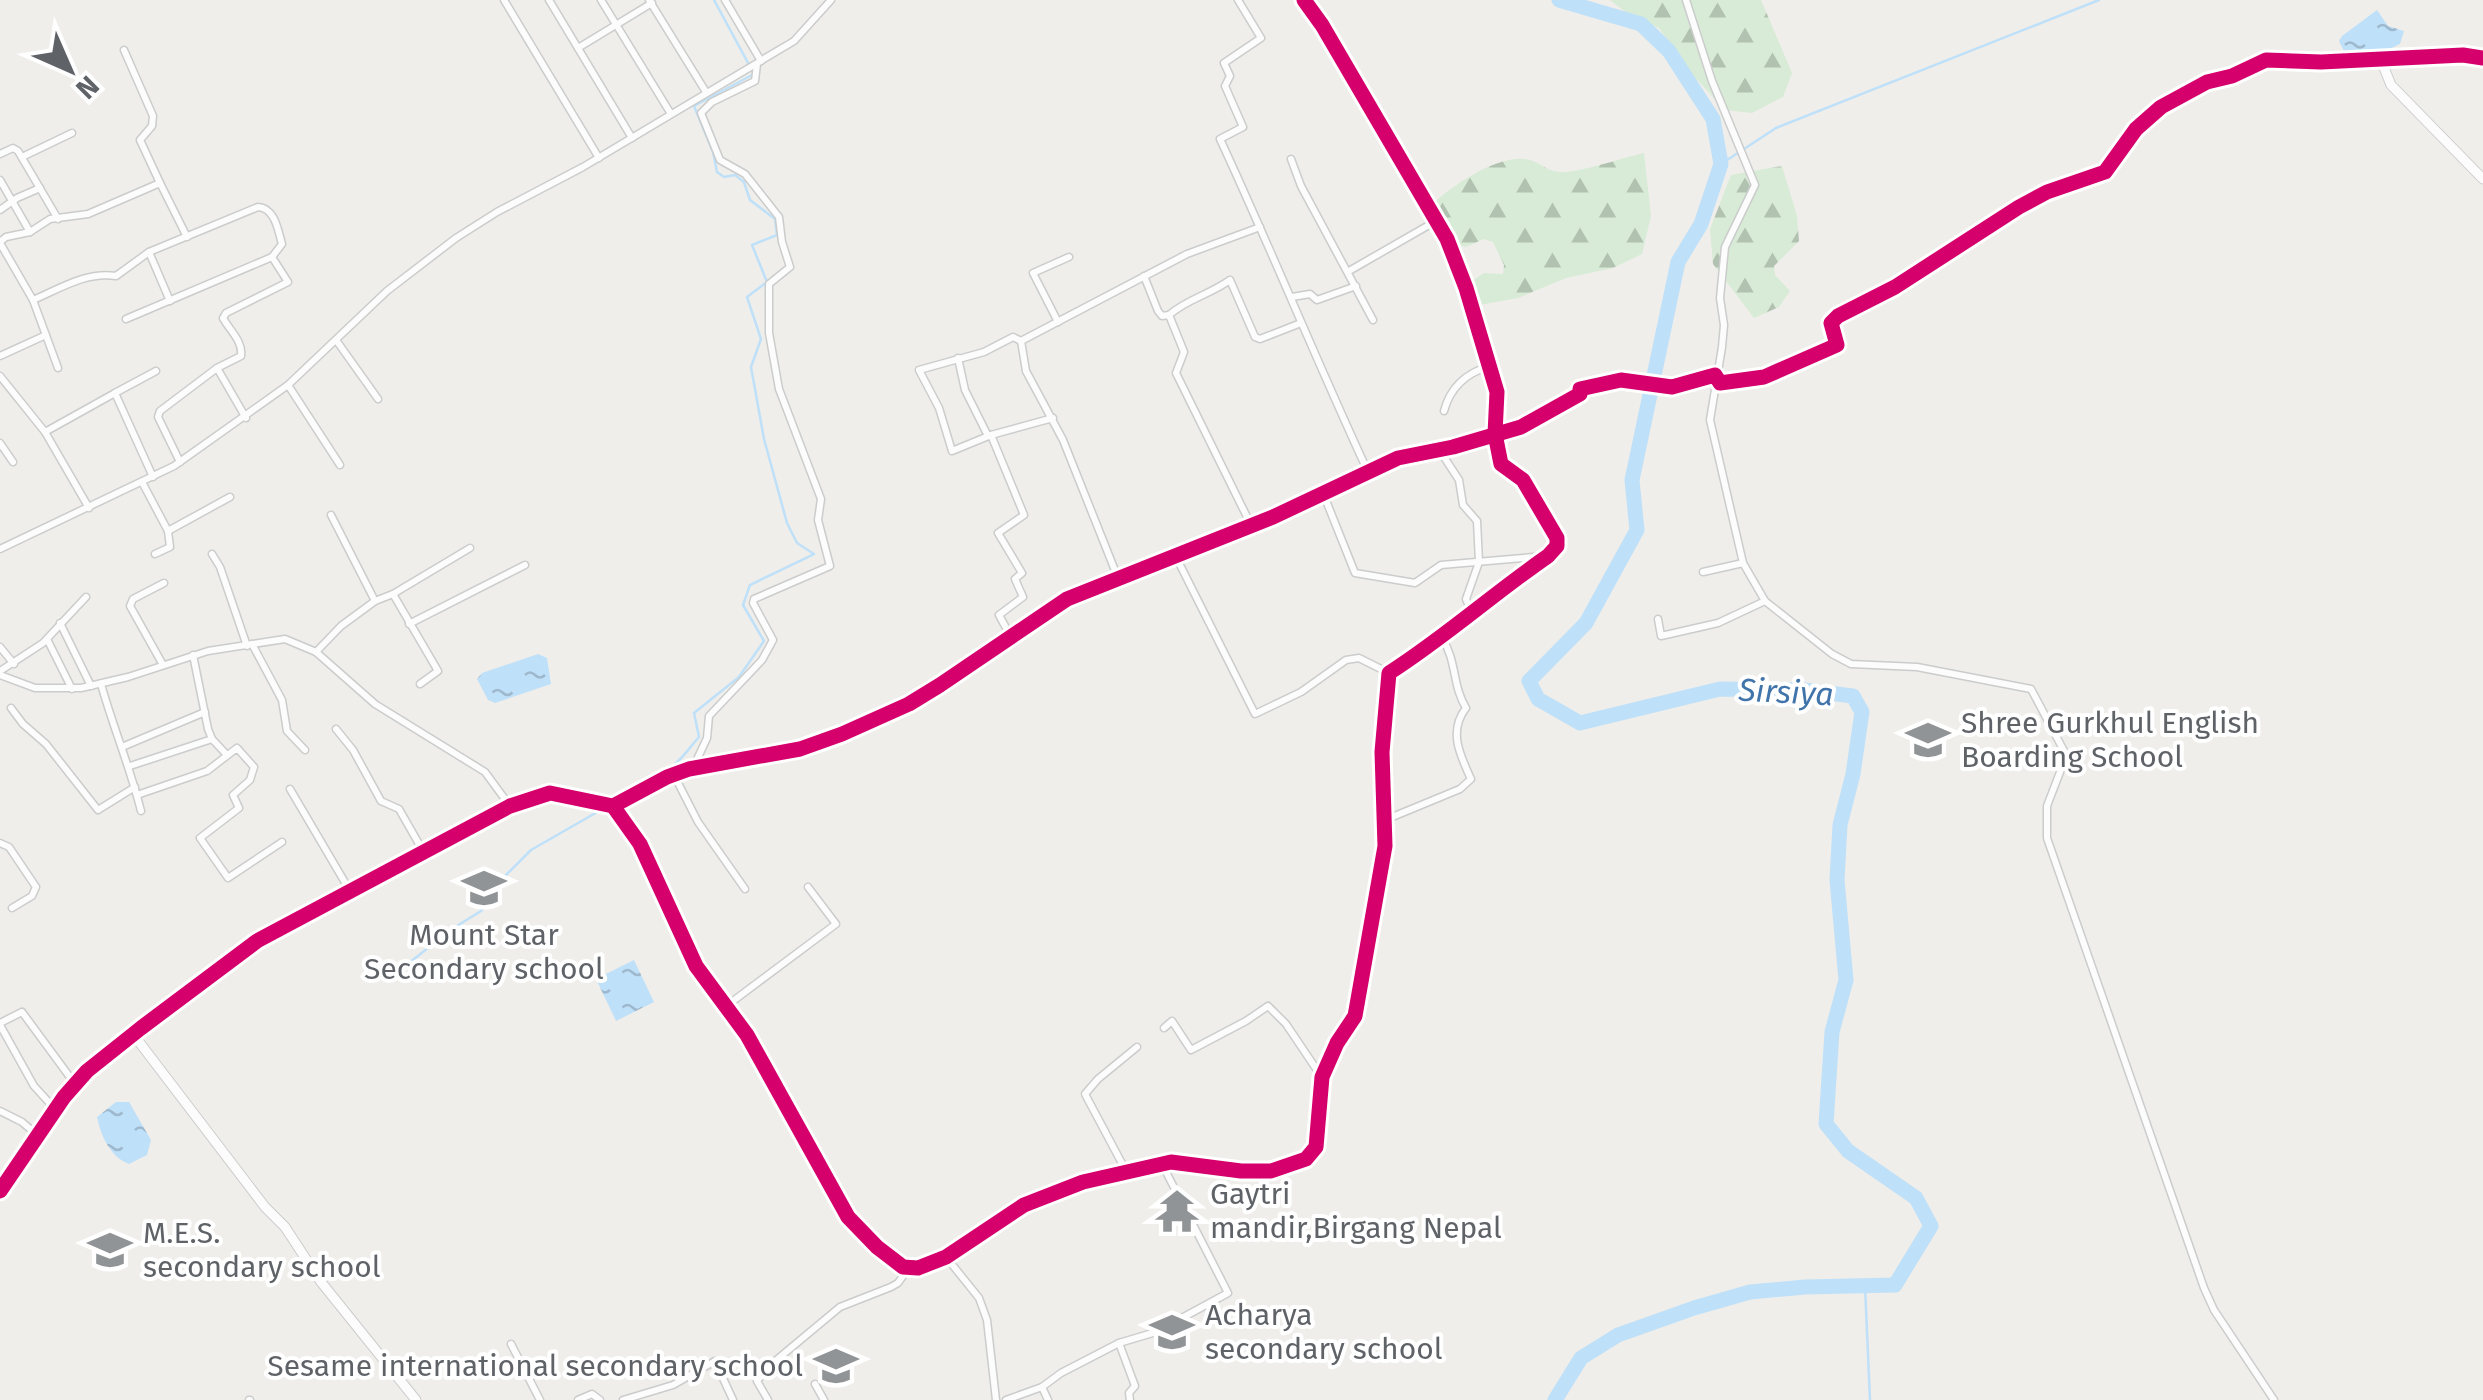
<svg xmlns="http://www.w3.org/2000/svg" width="2483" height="1400" font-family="'Fira Sans',sans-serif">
	<defs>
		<pattern id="forest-firs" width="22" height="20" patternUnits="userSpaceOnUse" patternTransform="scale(2.5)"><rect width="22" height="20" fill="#d8ebd6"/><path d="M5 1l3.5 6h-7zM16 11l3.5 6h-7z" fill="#b2c2b1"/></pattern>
		<pattern id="water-ripples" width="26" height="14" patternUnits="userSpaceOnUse" patternTransform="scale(2.5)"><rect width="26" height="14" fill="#bfe0f9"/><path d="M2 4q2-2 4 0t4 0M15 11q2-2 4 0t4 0" fill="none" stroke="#9eb9cd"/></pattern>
	</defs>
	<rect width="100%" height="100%" fill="#efeeea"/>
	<!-- forest -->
	<g fill="url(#forest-firs)">
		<path d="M1610 0H1761L1792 73 1783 97 1752 113 1725 110 1688 70 1659 28 1628 14Z"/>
		<path d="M1644 153 1651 216 1642 254 1613 268 1566 278 1518 298 1474 306 1468 284 1484 273 1503 274 1504 265 1493 242 1484 239 1466 247 1458 245 1432 205C1451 186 1501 152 1530 160 1540 163 1547 171 1559 172 1581 173 1621 158 1644 153Z"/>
		<path d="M1782 166 1797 216 1799 241 1774 266 1775 275 1790 291 1779 307 1754 318 1713 264 1710 229 1731 175Z"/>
	</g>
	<!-- water -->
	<g fill="url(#water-ripples)">
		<path d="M2377 10 2388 26 2404 31 2400 44 2387 50 2344 51 2339 41 2342 36Z"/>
		<path d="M538 654 547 658 551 684 495 703 488 700 477 679 482 673Z"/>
		<path d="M634 960 654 1002 616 1021 596 979Z"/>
		<path d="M116 1102H129L151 1140 147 1155 129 1164C110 1157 101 1136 97 1117Z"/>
	</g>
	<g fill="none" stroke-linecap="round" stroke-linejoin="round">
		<!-- stream -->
		<g stroke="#bfe0f9" stroke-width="2.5">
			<path d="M1721 164 1776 128 2099 0"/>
			<path d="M631 792C643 783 656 777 669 769 680 762 690 747 699 737L694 713 739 677 764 641 743 605 750 585 814 554 797 543 787 523 764 439 751 367 761 339 747 297 767 282 752 245 777 235 775 219 750 200 744 182 735 175 724 177 717 172 713 152 694 106 754 74 714 0"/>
			<path d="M390 978 452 929 481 911 506 875 531 850 599 811"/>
			<path d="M1865 1286 1870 1400"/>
		</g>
		<!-- river -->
		<path stroke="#bfe0f9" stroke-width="15" d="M1555 1400 1581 1358 1618 1335 1694 1308 1750 1292 1805 1287 1895 1285 1931 1226 1916 1198 1848 1151 1826 1124 1832 1032 1846 980 1837 880 1840 825 1853 774 1862 712 1853 696 1805 690 1720 689 1580 723 1538 699 1529 681 1586 623 1637 530 1632 480 1678 262 1701 224 1721 164 1713 119 1669 51 1641 24 1559 0"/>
		<!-- minor casing -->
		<g stroke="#cbcccc" stroke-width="9">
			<g id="minor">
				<path d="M504 0 599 158"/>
				<path d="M549 0 632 138"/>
				<path d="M601 0 671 114"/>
				<path d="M649 0 706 92"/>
				<path d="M725 0 761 61"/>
				<path d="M1238 0 1261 38 1224 63 1230 76 1225 86 1243 127 1220 139C1271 249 1317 362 1368 472"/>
				<path d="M1686 0 1712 81 1755 185 1725 247 1720 298 1724 325 1722 347 1710 420 1743 563 1765 601 1832 654 1851 664 1917 667 2031 689 2064 751 2065 759 2047 806V838L2204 1288 2214 1310 2274 1400"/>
				<path d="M578 48 652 3"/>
				<path d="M2380 58 2463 55 2483 58"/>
				<path d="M0 154 13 148 18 151 58 219"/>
				<path d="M22 157 72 133"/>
				<path d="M1291 159 1301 186 1373 320"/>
				<path d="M0 180 30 232"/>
				<path d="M160 183 187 237"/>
				<path d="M0 210 17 198 40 188"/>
				<path d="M0 242 6 237 30 232 50 219 88 214 160 183 140 140 152 126 153 116 124 50"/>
				<path d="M0 243 33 300 58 368"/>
				<path d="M149 252 170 301"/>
				<path d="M1349 271 1436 221"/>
				<path d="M1144 276 1158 311 1162 316 1169 315 1184 352 1176 373 1251 525"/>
				<path d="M1292 297 1310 294 1317 300 1356 286"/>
				<path d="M33 300C59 289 87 271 116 276L149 252 258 207C275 208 278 230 282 244L272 257 288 282 226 313 223 318C230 331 243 341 241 356L217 368 246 418"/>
				<path d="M1169 315C1187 299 1209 295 1230 280L1255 337 1260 339 1301 323"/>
				<path d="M126 319 272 257"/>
				<path d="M1058 322 1033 273 1069 257"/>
				<path d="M336 340 378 399"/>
				<path d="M1021 341 1026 371 1063 440 1118 578"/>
				<path d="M0 356 46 335"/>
				<path d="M958 358 965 390 988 436"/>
				<path d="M0 376 45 432 89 508"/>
				<path d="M288 385 340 465"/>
				<path d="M115 393 156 371"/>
				<path d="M1444 411C1450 388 1466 373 1490 366"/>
				<path d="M45 432 115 393 153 477"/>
				<path d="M991 435 1053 418"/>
				<path d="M0 443 13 462"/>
				<path d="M1442 448 1444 457 1459 480 1463 505 1477 521 1479 562 1466 599 1471 611"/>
				<path d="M180 462 158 417 160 411 217 368"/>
				<path d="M142 482 168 531 230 497"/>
				<path d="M1323 493 1355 573 1415 583 1441 565 1546 556"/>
				<path d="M331 515 375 601"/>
				<path d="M0 549 174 466 288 385 387 291 456 238 497 212 583 167 794 41 831 0"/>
				<path d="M155 554 170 547 168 531"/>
				<path d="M212 554 220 567 247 646"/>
				<path d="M1175 555 1255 714 1301 692 1346 660 1359 658 1389 673"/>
				<path d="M1703 572 1743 563"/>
				<path d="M393 594 438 671 420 684"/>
				<path d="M1658 619 1661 636 1718 623 1765 601"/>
				<path d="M60 623 91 686"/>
				<path d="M409 624 525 565"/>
				<path d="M1011 637 999 615 1023 597 1015 579 1022 573 998 533 1024 515 991 435 952 451 939 408 919 370 984 352 1013 337 1021 341 1187 254 1260 227"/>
				<path d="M47 639 72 689"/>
				<path d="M252 644 282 700 287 731 305 750"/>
				<path d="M0 647 14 664"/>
				<path d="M316 652 341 626 375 601 393 594 470 548"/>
				<path d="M193 655 208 729 212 739 227 755"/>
				<path d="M163 665 130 606 133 599 164 583"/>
				<path d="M0 671 43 643 86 597"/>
				<path d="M0 675 35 688H81L128 677 208 651 285 639 316 652 375 704 485 772 510 806"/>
				<path d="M101 684C113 727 130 767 141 811"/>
				<path d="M11 708 23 724 46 744 98 810 135 787"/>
				<path d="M336 729 353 750 381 801 399 809 423 851"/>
				<path d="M122 747 205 712"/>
				<path d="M130 766 212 739"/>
				<path d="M693 768 707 738 709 716 762 660 773 640 753 603 754 599 830 566 818 520 821 499 779 389 769 333V284L790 267 782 242 779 217 745 174 720 160 701 113 712 102 755 81 757 64"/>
				<path d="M674 775 698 822 745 889"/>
				<path d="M290 789 350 891"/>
				<path d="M137 795 207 771 237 748 254 767 250 780 233 795 239 808 200 838 228 878 282 842"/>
				<path d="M613 806 640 844 696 966 747 1035 848 1217 877 1247 903 1267 918 1268 946 1257 1024 1205 1083 1182 1171 1162 1241 1171H1271L1306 1159 1316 1147 1322 1077 1337 1043 1355 1016 1385 846 1382 752 1389 673C1444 638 1493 594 1548 556L1557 546V538L1523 480 1501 464 1495 434 1497 392 1466 288 1447 239 1322 25 1304 0"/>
				<path d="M1385 820 1460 789 1471 779C1460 755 1448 731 1466 708 1452 685 1457 661 1442 638"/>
				<path d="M0 843 9 847 36 887 32 896 12 908"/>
				<path d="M725 1007 836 924 808 887"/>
				<path d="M0 1023 22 1012 75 1084"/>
				<path d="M0 1025 34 1086 55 1109"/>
				<path d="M1164 1028 1172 1021 1191 1050 1246 1021 1268 1006 1286 1024 1321 1076"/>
				<path d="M0 1111 22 1122 37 1135"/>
				<path d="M1126 1171 1085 1094 1098 1079 1137 1047"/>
				<path d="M946 1257 979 1298 987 1320 996 1400"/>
				<path d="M1119 1343 1135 1386 1129 1393 1130 1400"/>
				<path d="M511 1344 540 1400"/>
				<path d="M815 1384 824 1400"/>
				<path d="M1042 1387 1048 1400"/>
				<path d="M249 1400H250"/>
				<path d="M578 1400 592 1394 600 1400"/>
				<path d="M623 1400 673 1385 715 1361 733 1400"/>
				<path d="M768 1400 757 1381 768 1367 840 1307 891 1287 898 1283 908 1269"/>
				<path d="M1006 1400 1042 1387 1061 1373 1119 1343 1156 1332 1228 1293 1162 1164"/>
			</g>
		</g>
		<!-- tertiary casing -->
		<g stroke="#cbcccc" stroke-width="11">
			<g id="tertiary">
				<path d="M133 1034 265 1207 285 1227 321 1282 416 1400"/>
				<path d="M0 1191 64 1097 87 1071 141 1028 257 941 510 806 550 793 613 806 667 777 689 769 800 749 842 734 909 704 940 685 1067 599 1273 517 1398 458 1453 447 1521 427 1580 394V389L1621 380 1672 387 1715 375 1720 383 1764 377 1837 345 1831 323 1838 316 1895 287 2019 207 2047 192 2105 172 2136 129 2186 91 2232 76 2266 60 2321 62 2380 58 2391 85 2483 179"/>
			</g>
		</g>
		<!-- minor -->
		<use href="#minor" stroke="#fdfcfc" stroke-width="6"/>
		<!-- tertiary -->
		<use href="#tertiary" stroke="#fdfcfc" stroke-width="9"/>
		<!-- cycleway casing -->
		<g stroke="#fff" stroke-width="21">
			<g id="cycleway">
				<path d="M613 806 640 844 696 966 747 1035 848 1217 877 1247 903 1267 918 1268 946 1257 1024 1205 1083 1182 1171 1162 1241 1171H1271L1306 1159 1316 1147 1322 1077 1337 1043 1355 1016 1385 846 1382 752 1389 673C1444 638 1493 594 1548 556L1557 546V538L1523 480 1501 464 1495 434 1497 392 1466 288 1447 239 1322 25 1304 0"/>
				<path d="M0 1191 64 1097 87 1071 141 1028 257 941 510 806 550 793 613 806 667 777 689 769 800 749 842 734 909 704 940 685 1067 599 1273 517 1398 458 1453 447 1521 427 1580 394V389L1621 380 1672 387 1715 375 1720 383 1764 377 1837 345 1831 323 1838 316 1895 287 2019 207 2047 192 2105 172 2136 129 2161 107 2207 82 2232 76 2266 60 2321 62 2463 55 2483 58"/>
			</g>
		</g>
		<!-- cycleway -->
		<use href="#cycleway" stroke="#d6006c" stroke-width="15"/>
	</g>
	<!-- icons -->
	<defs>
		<g id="school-bare" transform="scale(3.45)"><path d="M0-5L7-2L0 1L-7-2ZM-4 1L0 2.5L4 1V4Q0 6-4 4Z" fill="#919496" stroke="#fff" stroke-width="2.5" paint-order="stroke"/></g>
		<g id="temple-bare" transform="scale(3.45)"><path d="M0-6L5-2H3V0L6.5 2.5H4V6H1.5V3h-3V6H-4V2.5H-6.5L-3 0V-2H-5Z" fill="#919496" stroke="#fff" stroke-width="2.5" paint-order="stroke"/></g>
	</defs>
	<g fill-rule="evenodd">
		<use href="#school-bare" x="1928" y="740"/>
		<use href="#school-bare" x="484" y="888"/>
		<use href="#temple-bare" x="1177" y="1211"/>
		<use href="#school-bare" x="110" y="1250"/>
		<use href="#school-bare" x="1172" y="1332"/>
		<use href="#school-bare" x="836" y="1366"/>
	</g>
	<g text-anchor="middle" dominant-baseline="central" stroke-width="8" stroke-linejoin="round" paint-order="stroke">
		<!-- poi labels -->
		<g font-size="30" fill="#5f6368" stroke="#fff" text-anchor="start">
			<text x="1961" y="723">Shree Gurkhul English<tspan x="1961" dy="34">Boarding School</tspan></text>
			<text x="484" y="935" text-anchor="middle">Mount Star<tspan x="484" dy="34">Secondary school</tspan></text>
			<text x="1210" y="1194">Gaytri<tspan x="1210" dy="34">mandir,Birgang Nepal</tspan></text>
			<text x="143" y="1233">M.E.S.<tspan x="143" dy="34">secondary school</tspan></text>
			<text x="1205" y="1315">Acharya<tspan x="1205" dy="34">secondary school</tspan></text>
			<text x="803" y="1366" text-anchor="end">Sesame international secondary school</text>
		</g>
		<!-- water labels -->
		<g font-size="32" font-style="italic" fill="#4174aa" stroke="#fff">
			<text transform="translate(1786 692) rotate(3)">Sirsiya</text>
		</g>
	</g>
	<!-- north arrow -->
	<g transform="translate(70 70) rotate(135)" stroke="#ffffff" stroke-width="8" paint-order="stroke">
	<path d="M0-8L18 38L0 25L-18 38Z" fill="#5f6368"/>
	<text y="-15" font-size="28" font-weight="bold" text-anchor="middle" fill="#5f6368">N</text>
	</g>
</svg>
